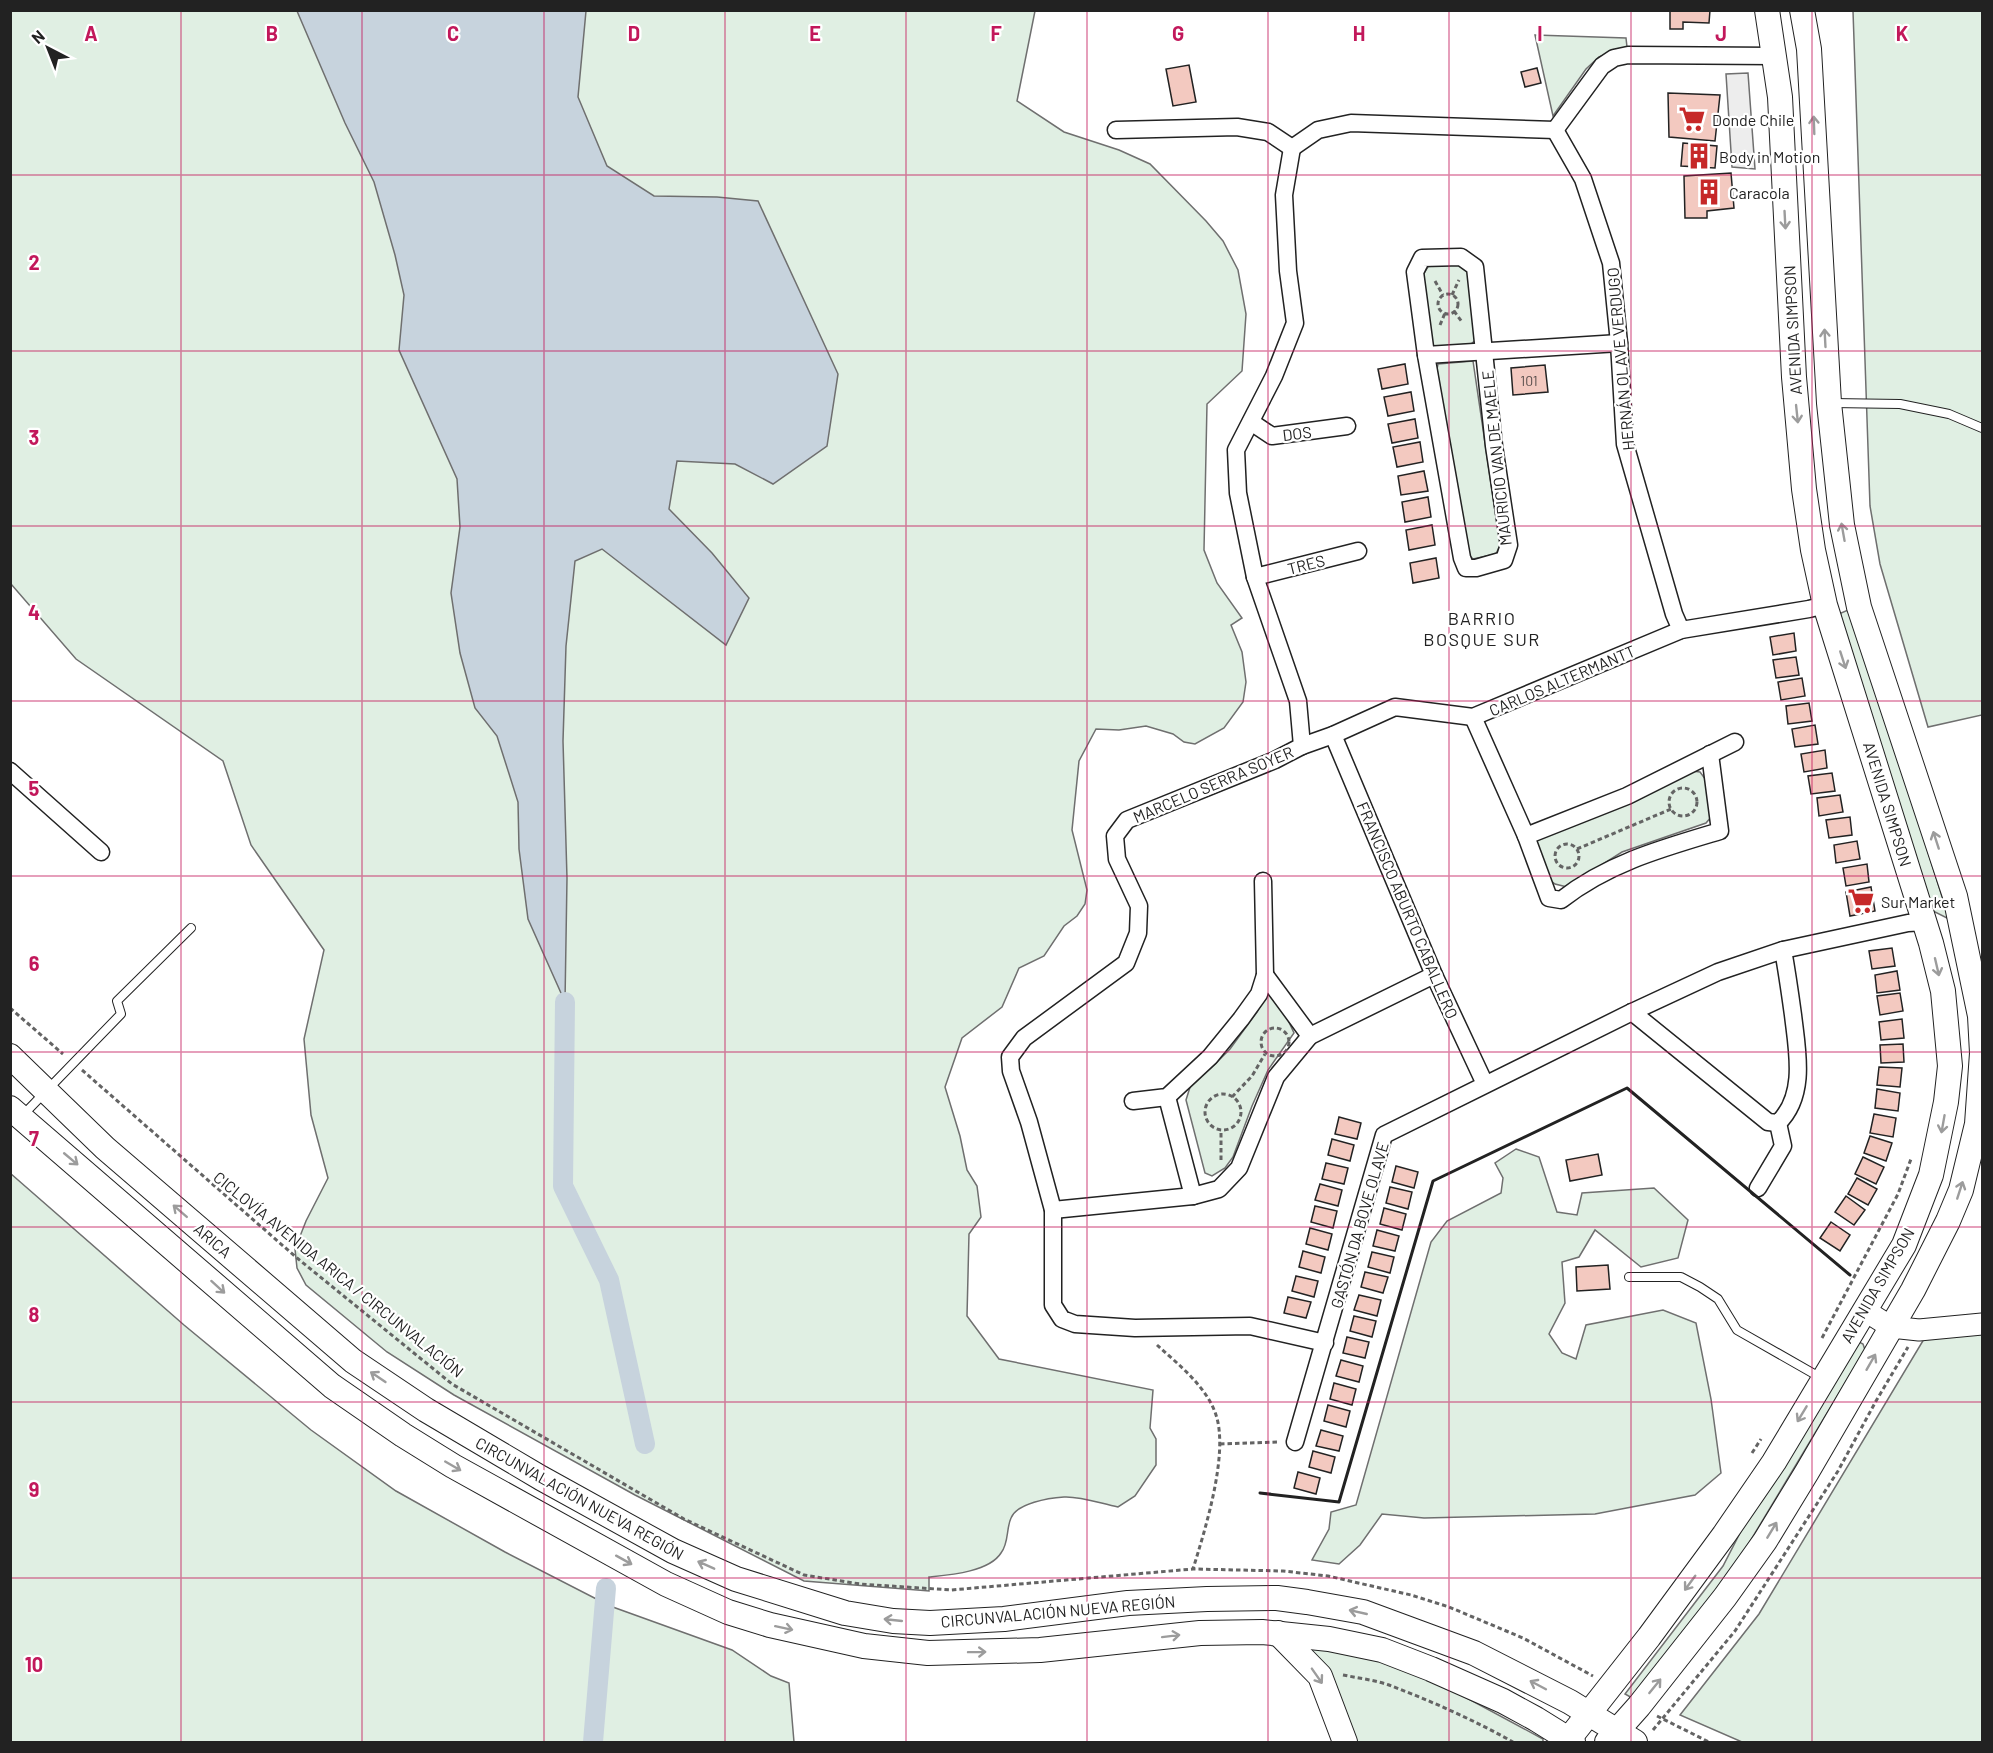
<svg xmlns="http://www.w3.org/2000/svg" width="1993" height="1753" font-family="Barlow,sans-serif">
	<rect width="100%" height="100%" fill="#fff"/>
	<!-- green -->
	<g fill="#e0efe3" stroke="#6f6f6f" stroke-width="1.5">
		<path d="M10 11H1035L1017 101 1064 132 1119 150 1150 164 1206 221 1223 241 1238 270 1246 314 1242 371 1207 404 1204 550 1217 583 1242 618 1231 625 1242 652 1246 682 1243 702 1224 728 1195 744 1184 742 1173 734 1146 726 1119 730 1096 729 1079 761 1072 830 1087 890 1085 904 1077 916 1064 926 1044 956 1019 968 1002 1007 962 1038 945 1087 960 1136 967 1170 977 1186 981 1217 969 1234 967 1316 999 1359 1153 1390 1150 1428 1156 1439V1465L1135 1496 1118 1507C1102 1504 1081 1496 1064 1497 1049 1498 1017 1503 1011 1518 1006 1529 1009 1543 1001 1553 989 1572 949 1575 929 1577V1591L804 1581 635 1495 454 1395 387 1352 306 1285 297 1268 295 1249 306 1221 328 1178 311 1115 304 1039 324 950 251 845 223 761 76 659 11 584Z"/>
		<path d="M1853 11H1982V715L1928 727 1880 564 1870 506Z"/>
		<path d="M1535 35 1626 38 1627 47 1599 57 1586 69 1553 116Z"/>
		<path d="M1460 264 1471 274 1479 337 1471 344 1431 347 1421 278 1429 265Z"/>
		<path d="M1473 361 1500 545 1496 554 1473 559 1466 552 1437 369 1438 364Z"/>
		<path d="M1848 610 1854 615 1949 919 1933 911 1839 621 1841 613Z"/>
		<path d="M1692 771 1700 772 1706 780 1712 816 1706 823 1622 852 1567 887 1555 884 1550 880 1534 845 1538 838 1634 802Z"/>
		<path d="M1267 994 1277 996 1294 1033 1268 1070 1252 1106 1233 1157 1225 1168 1212 1176 1205 1173 1186 1100 1191 1084 1215 1064 1230 1049 1257 1012Z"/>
		<path d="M1516 1149 1539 1157 1557 1212 1577 1215 1582 1193 1654 1188 1688 1220 1678 1258 1641 1267 1595 1230 1579 1257 1562 1262 1565 1303 1549 1334 1562 1353 1576 1359 1586 1325 1663 1310 1696 1323 1711 1399 1721 1473 1695 1495 1595 1514 1424 1518 1382 1514 1360 1545 1339 1564 1312 1560 1329 1529 1331 1512 1356 1505 1431 1242 1447 1221 1501 1193 1503 1178 1495 1163Z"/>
		<path d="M10 1173 184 1325 311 1430 396 1491 505 1552 610 1606 732 1650 771 1676 789 1683 794 1742H11Z"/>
		<path d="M1982 1334V1742H1742L1680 1715 1759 1614 1924 1339Z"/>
		<path d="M1859 1342 1863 1344 1865 1350 1734 1568 1634 1699 1625 1694 1723 1566 1757 1500Z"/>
		<path d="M1309 1647 1385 1661 1452 1690 1543 1739V1742H1351Z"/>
	</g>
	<!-- parking -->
	<path fill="#ededed" stroke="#6f6f6f" stroke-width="1.5" d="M1748 73 1755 169 1732 167 1726 74Z"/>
	<!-- water -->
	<path fill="#c7d3dd" stroke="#6f6f6f" stroke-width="1.5" d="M297 11H586L578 97 607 166 654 196 717 197 758 201 838 374 827 446 773 484 735 464 677 461 669 509 712 553 749 598 726 645 602 549 575 561 566 646 563 741 567 878 565 1002 528 919 519 849 518 802 497 736 475 708 460 653 451 593 460 527 457 479 399 350 404 295 395 255 374 182 345 123Z"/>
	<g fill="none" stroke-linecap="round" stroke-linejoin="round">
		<!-- canal -->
		<g stroke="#c7d3dd" stroke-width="20">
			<path d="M565 1002 563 1186 609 1280 645 1444"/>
			<path d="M593 1742 606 1588"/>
		</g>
	</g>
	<!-- building -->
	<g fill="#f3c9c0" stroke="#222" stroke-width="1.5">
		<path d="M1670 10H1710L1709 23 1683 22V29H1670Z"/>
		<path d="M1189 65 1196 102 1173 106 1166 69Z"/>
		<path d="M1537 68 1541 83 1525 87 1521 72Z"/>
		<path d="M1668 93 1720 95 1715 141 1669 137Z"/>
		<path d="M1683 143 1717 146 1715 168 1681 166Z"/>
		<path d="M1731 173 1734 208 1707 211V218H1685L1684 176Z"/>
		<path d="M1405 364 1408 384 1382 389 1378 369Z"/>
		<path d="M1545 365 1548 392 1513 395 1511 368Z"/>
		<path d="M1411 392 1414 411 1388 416 1384 397Z"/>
		<path d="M1415 419 1418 438 1392 443 1388 424Z"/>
		<path d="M1420 442 1423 462 1397 467 1393 447Z"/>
		<path d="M1424 471 1428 491 1401 495 1398 476Z"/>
		<path d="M1428 497 1431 517 1405 522 1402 502Z"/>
		<path d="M1432 525 1435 545 1409 550 1406 530Z"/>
		<path d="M1436 558 1439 578 1413 583 1410 563Z"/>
		<path d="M1794 633 1796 651 1773 655 1770 637Z"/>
		<path d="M1796 657 1799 675 1776 678 1773 660Z"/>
		<path d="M1802 678 1805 696 1781 700 1778 682Z"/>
		<path d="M1809 703 1812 721 1788 724 1786 706Z"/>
		<path d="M1815 725 1818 744 1795 747 1792 729Z"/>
		<path d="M1825 750 1827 768 1804 772 1801 754Z"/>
		<path d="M1832 773 1835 791 1811 794 1808 776Z"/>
		<path d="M1840 795 1843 812 1819 816 1817 798Z"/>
		<path d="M1850 817 1852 835 1829 838 1826 820Z"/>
		<path d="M1857 841 1860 859 1836 863 1834 845Z"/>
		<path d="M1867 864 1869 882 1846 886 1843 868Z"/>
		<path d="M1871 887 1875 911 1850 916 1846 892Z"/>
		<path d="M1892 948 1895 966 1872 969 1869 951Z"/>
		<path d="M1897 971 1900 990 1877 993 1875 975Z"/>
		<path d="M1900 993 1903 1011 1880 1015 1877 996Z"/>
		<path d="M1902 1019 1904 1038 1881 1040 1879 1022Z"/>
		<path d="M1903 1044 1904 1062 1881 1063 1880 1045Z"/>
		<path d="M1879 1067 1902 1068 1900 1087 1877 1085Z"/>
		<path d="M1877 1089 1900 1093 1898 1111 1875 1108Z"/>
		<path d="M1874 1114 1896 1118 1893 1137 1870 1133Z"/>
		<path d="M1339 1117 1361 1123 1357 1139 1335 1134Z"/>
		<path d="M1870 1136 1892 1143 1886 1161 1864 1153Z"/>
		<path d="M1332 1139 1354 1145 1350 1161 1328 1155Z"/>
		<path d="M1598 1154 1602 1175 1570 1181 1566 1160Z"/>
		<path d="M1863 1157 1884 1167 1876 1184 1855 1174Z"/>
		<path d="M1326 1163 1348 1168 1344 1184 1322 1179Z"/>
		<path d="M1396 1166 1418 1172 1414 1188 1392 1182Z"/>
		<path d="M1857 1178 1877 1189 1868 1205 1848 1194Z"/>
		<path d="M1320 1184 1342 1190 1338 1206 1315 1200Z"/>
		<path d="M1390 1187 1412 1192 1408 1209 1386 1203Z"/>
		<path d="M1846 1196 1865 1210 1854 1225 1835 1212Z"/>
		<path d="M1315 1206 1337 1211 1333 1228 1311 1222Z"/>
		<path d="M1384 1208 1406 1214 1402 1230 1380 1224Z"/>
		<path d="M1831 1222 1850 1235 1840 1251 1820 1238Z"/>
		<path d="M1310 1228 1332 1234 1328 1250 1306 1244Z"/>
		<path d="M1377 1230 1399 1236 1395 1251 1373 1246Z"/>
		<path d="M1303 1251 1325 1257 1321 1273 1299 1267Z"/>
		<path d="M1372 1252 1394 1257 1390 1273 1368 1267Z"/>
		<path d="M1608 1265 1610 1289 1577 1291 1576 1267Z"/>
		<path d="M1365 1272 1388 1277 1383 1293 1361 1287Z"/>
		<path d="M1296 1276 1318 1281 1314 1297 1292 1291Z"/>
		<path d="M1359 1295 1381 1300 1377 1316 1354 1310Z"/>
		<path d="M1288 1297 1311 1302 1306 1318 1284 1313Z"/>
		<path d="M1354 1316 1376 1321 1372 1337 1350 1331Z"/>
		<path d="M1347 1337 1369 1342 1365 1358 1343 1353Z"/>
		<path d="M1341 1360 1363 1366 1359 1382 1336 1376Z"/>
		<path d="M1334 1383 1356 1389 1352 1405 1330 1399Z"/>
		<path d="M1328 1405 1350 1411 1346 1427 1324 1421Z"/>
		<path d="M1321 1430 1343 1436 1339 1451 1316 1446Z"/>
		<path d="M1313 1451 1335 1457 1331 1473 1309 1467Z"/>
		<path d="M1298 1472 1320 1478 1316 1494 1294 1488Z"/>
	</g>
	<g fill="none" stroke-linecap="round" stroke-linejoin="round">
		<!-- service casing -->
		<g stroke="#222" stroke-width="10">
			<g id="service">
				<path d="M1832 403 1900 404 1949 414 1982 428"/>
				<path d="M23 1115 121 1014 117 1001 191 928"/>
				<path d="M1629 1277H1681L1700 1287 1718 1299 1737 1330 1823 1379"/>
			</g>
		</g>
		<!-- minor casing -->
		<g stroke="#222" stroke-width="19">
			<g id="minor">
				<path d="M1116 130 1237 127 1268 132 1292 148"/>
				<path d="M1555 130 1583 179 1611 263 1619 343 1625 444 1674 614 1681 630"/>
				<path d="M1555 130 1602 66 1614 58 1628 55 1775 56"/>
				<path d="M1292 148 1284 195 1288 271 1295 323 1274 376 1236 450 1238 493 1255 577 1298 701 1302 746 1275 760 1127 820 1115 836 1117 859 1139 906 1138 933 1126 963 1024 1038 1010 1057 1011 1071 1029 1122 1053 1210V1305L1062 1319 1075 1324 1135 1328 1250 1326 1325 1343"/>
				<path d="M1292 148 1318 130 1351 123 1555 130"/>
				<path d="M1461 257 1475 267 1494 446 1509 545 1504 560 1476 568H1466L1462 558 1426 355 1415 272 1422 258Z"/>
				<path d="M1426 355 1619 343"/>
				<path d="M1251 422 1272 436 1347 426"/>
				<path d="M1255 577 1358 551"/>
				<path d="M1473 717 1526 836 1549 898 1561 900C1608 863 1663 848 1720 831L1710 754"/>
				<path d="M1333 735 1434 975 1485 1084"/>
				<path d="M1302 746 1333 735 1395 707 1473 717 1681 630 1809 609 1825 605"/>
				<path d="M10 771 101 852"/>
				<path d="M1526 836 1627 796 1735 742"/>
				<path d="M1265 975 1310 1036"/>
				<path d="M1632 1012 1768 1122 1778 1123C1807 1095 1797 1050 1793 1015 1790 993 1787 972 1783 950"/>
				<path d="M1167 1097 1193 1196"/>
				<path d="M1133 1101 1167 1097 1210 1057 1241 1019 1259 994 1265 975 1263 881"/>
				<path d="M1758 1188 1783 1146 1778 1123"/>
				<path d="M1053 1210 1193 1196 1219 1189 1239 1168 1276 1077 1310 1036 1434 975"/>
				<path d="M1295 1442 1384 1135 1632 1012 1718 972 1783 950 1908 923 1925 922"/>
			</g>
		</g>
		<!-- tertiary casing -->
		<g stroke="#222" stroke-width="23">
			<path id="tertiary" d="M1864 1310 1891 1327 1919 1330 1982 1324"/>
		</g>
		<!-- secondary casing -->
		<g stroke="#222" stroke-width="26">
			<g id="secondary">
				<path d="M10 1056 105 1148 353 1361 426 1410 541 1478 673 1551 736 1579 845 1613 893 1621 930 1623 1004 1619 1128 1603 1207 1599 1277 1598 1307 1602 1363 1612 1474 1653 1570 1702 1635 1742"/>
				<path d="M10 1108 332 1386 403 1435 453 1466 666 1584 728 1612 770 1625 864 1646 928 1653 1040 1650 1200 1633 1262 1632 1329 1639 1382 1650 1431 1669 1503 1701 1536 1719 1573 1742"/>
				<path d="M1278 1633 1320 1676 1345 1742"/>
				<path d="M1568 1740 1649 1637 1724 1535 1774 1462 1904 1245 1931 1175 1946 1102 1950 1066 1943 991 1931 943 1825 605 1813 550 1804 489 1794 377 1780 97 1767 10"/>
				<path d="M1607 1742 1639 1706 1725 1597 1765 1541 1807 1472 1913 1290 1948 1221 1961 1190 1977 1124 1982 1053 1980 1016 1955 896 1859 607 1842 525 1829 403 1809 49 1802 10"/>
			</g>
		</g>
		<!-- path -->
		<g stroke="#646464" stroke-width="3" stroke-dasharray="4.5 3" stroke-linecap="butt">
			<path d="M1435 281 1443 295"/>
			<circle cx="1448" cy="304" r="10"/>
			<path d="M1452 295 1459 280"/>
			<path d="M1454 311 1462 322"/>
			<path d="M1440 325 1445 313"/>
			<circle cx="1683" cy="802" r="14"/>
			<circle cx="1567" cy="856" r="12"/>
			<path d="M1577 849 1671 809"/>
			<path d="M10 1008 63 1054"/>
			<circle cx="1275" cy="1042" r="14"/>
			<path d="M82 1070 297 1258 452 1384 684 1519 804 1575 860 1584 951 1590 1193 1569 1283 1571 1328 1576 1411 1595 1449 1607 1523 1638 1593 1676"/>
			<circle cx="1223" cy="1112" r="18"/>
			<path d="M1232 1097 1252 1076 1265 1054"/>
			<path d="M1221 1160V1130"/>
			<path d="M1822 1338 1898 1194 1911 1159"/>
			<path d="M1157 1345C1178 1364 1207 1387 1216 1415 1229 1454 1205 1530 1193 1569"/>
			<path d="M1220 1444 1278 1442"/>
			<path d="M1752 1453 1761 1439"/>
			<path d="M1343 1675C1358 1678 1374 1680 1389 1685 1431 1701 1474 1720 1513 1742"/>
			<path d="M1657 1716 1709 1742"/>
			<path d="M1653 1730 1735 1631 1838 1471 1876 1401 1908 1347"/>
		</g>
		<!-- service -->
		<use href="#service" stroke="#fff" stroke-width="8"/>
		<!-- minor -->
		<use href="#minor" stroke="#fff" stroke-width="16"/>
		<!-- tertiary -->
		<use href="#tertiary" stroke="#fff" stroke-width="21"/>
		<!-- secondary -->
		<use href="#secondary" stroke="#fff" stroke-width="24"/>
		<!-- wall -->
		<path stroke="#222" stroke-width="3" d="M1260 1493 1339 1502 1433 1181 1627 1088 1850 1275"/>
	</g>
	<!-- one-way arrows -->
	<defs><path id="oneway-shaft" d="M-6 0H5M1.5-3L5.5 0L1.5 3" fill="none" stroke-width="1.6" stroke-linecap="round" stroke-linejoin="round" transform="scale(1.5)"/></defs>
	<g stroke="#9c9c9c">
		<use href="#oneway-shaft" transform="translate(1814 125) rotate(-92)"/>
		<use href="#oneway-shaft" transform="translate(1785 220) rotate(87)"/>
		<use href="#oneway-shaft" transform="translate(1825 338) rotate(-93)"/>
		<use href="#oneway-shaft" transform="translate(1797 414) rotate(84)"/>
		<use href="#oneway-shaft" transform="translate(1843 532) rotate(-100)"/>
		<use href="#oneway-shaft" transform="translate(1843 660) rotate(72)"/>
		<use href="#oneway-shaft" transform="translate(1936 840) rotate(-108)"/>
		<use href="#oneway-shaft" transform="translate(1937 967) rotate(77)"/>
		<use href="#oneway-shaft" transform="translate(1943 1124) rotate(100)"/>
		<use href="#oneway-shaft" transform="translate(71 1159) rotate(40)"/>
		<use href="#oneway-shaft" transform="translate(1960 1190) rotate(-72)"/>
		<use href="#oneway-shaft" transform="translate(180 1211) rotate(-139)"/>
		<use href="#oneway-shaft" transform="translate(218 1287) rotate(42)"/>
		<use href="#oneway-shaft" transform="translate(1871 1362) rotate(-60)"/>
		<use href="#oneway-shaft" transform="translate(378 1377) rotate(-146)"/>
		<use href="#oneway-shaft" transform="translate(1802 1414) rotate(121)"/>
		<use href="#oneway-shaft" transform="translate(453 1466) rotate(30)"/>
		<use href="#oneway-shaft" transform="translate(1772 1530) rotate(-59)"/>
		<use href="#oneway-shaft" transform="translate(624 1560) rotate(29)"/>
		<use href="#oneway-shaft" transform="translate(706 1565) rotate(-156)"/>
		<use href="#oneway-shaft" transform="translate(1690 1583) rotate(126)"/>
		<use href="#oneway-shaft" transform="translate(1358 1612) rotate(-167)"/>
		<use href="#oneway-shaft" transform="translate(893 1620) rotate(-174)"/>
		<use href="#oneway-shaft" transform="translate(784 1628) rotate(12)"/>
		<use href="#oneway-shaft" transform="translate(1171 1636) rotate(-7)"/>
		<use href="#oneway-shaft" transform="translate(977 1652) rotate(-1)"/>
		<use href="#oneway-shaft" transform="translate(1317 1676) rotate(55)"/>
		<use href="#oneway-shaft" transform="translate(1538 1685) rotate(-152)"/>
		<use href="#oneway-shaft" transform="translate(1655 1686) rotate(-51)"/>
	</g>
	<!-- grid -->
	<path fill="none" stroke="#c2185b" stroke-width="1.5" stroke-opacity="0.55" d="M181 10V1742M362 10V1742M544 10V1742M725 10V1742M906 10V1742M1087 10V1742M1268 10V1742M1449 10V1742M1631 10V1742M1812 10V1742M10 175H1982M10 351H1982M10 526H1982M10 701H1982M10 876H1982M10 1052H1982M10 1227H1982M10 1402H1982M10 1578H1982"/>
	<!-- icons -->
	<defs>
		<g id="supermarket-bare" transform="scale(2.07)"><path d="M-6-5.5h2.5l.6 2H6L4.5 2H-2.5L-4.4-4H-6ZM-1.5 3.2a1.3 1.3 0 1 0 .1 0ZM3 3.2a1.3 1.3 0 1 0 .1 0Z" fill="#c62828" stroke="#fff" stroke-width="2.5" paint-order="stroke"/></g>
		<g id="building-bare" transform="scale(2.07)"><path d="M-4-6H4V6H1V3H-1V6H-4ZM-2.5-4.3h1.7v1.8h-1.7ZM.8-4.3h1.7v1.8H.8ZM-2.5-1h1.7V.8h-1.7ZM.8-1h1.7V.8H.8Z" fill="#c62828" stroke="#fff" stroke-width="2.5" paint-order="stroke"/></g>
	</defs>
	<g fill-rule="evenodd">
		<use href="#supermarket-bare" x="1692" y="119"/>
		<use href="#building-bare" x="1699" y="156"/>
		<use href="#building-bare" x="1709" y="192"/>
		<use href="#supermarket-bare" x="1861" y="901"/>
	</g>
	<g text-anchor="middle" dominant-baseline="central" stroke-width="4.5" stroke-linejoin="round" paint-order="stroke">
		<!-- number labels -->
		<g font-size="14" fill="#564c4a">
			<text x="1529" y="380">101</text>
		</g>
		<!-- poi labels -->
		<g font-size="16" fill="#222" stroke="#fff" text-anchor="start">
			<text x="1712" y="119">Donde Chile</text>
			<text x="1719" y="156">Body in Motion</text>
			<text x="1729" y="192">Caracola</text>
			<text x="1881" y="901">Sur Market</text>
		</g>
		<!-- street labels -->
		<g font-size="16" fill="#222" stroke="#fff">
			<text transform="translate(1792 330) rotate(-93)">AVENIDA SIMPSON</text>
			<text transform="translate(1620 359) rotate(-95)">HERNÁN OLAVE VERDUGO</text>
			<text transform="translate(1297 433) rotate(-7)">DOS</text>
			<text transform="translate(1496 458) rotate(-96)">MAURICIO VAN DE MAELE</text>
			<text transform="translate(1306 564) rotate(-14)">TRES</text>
			<text transform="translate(1562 680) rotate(-23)">CARLOS ALTERMANTT</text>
			<text transform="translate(1213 784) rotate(-23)">MARCELO SERRA SOYER</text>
			<text transform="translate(1888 804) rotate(73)">AVENIDA SIMPSON</text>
			<text transform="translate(1408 910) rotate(67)">FRANCISCO ABURTO CABALLERO</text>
			<text transform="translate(1359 1225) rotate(-74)">GASTÓN DA BOVE OLAVE</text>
			<text transform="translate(213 1240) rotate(41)">ARICA</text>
			<text transform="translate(339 1274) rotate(39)">CICLOVÍA AVENIDA ARICA / CIRCUNVALACIÓN</text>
			<text transform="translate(1877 1285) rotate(-60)">AVENIDA SIMPSON</text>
			<text transform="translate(580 1498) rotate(29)">CIRCUNVALACIÓN NUEVA REGIÓN</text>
			<text transform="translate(1058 1611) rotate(-5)">CIRCUNVALACIÓN NUEVA REGIÓN</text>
		</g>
		<!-- neighbourhood labels -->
		<g font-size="18" letter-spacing="1.5" fill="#222" stroke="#fff">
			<text x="1482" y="618">BARRIO<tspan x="1482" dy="21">BOSQUE SUR</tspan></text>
		</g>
	</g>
	<g font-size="20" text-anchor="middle" font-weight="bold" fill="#c2185b" stroke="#fff" stroke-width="4.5" stroke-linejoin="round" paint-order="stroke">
		<text x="91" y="41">A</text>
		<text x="272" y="41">B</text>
		<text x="453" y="41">C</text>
		<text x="634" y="41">D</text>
		<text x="815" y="41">E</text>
		<text x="996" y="41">F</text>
		<text x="1178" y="41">G</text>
		<text x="1359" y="41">H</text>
		<text x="1540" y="41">I</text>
		<text x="1721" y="41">J</text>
		<text x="1902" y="41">K</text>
		<text x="34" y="270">2</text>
		<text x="34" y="445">3</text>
		<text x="34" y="620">4</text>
		<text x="34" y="796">5</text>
		<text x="34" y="971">6</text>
		<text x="34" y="1146">7</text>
		<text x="34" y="1322">8</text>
		<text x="34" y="1497">9</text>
		<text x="34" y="1672">10</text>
	</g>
	<!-- border -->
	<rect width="1993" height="1753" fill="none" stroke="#222222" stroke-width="24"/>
	<!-- north arrow -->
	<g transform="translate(48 48) rotate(318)" stroke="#ffffff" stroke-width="4.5" paint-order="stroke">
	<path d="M0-4.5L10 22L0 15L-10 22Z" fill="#222222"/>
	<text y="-9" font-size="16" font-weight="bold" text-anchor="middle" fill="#222222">N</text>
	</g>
</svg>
